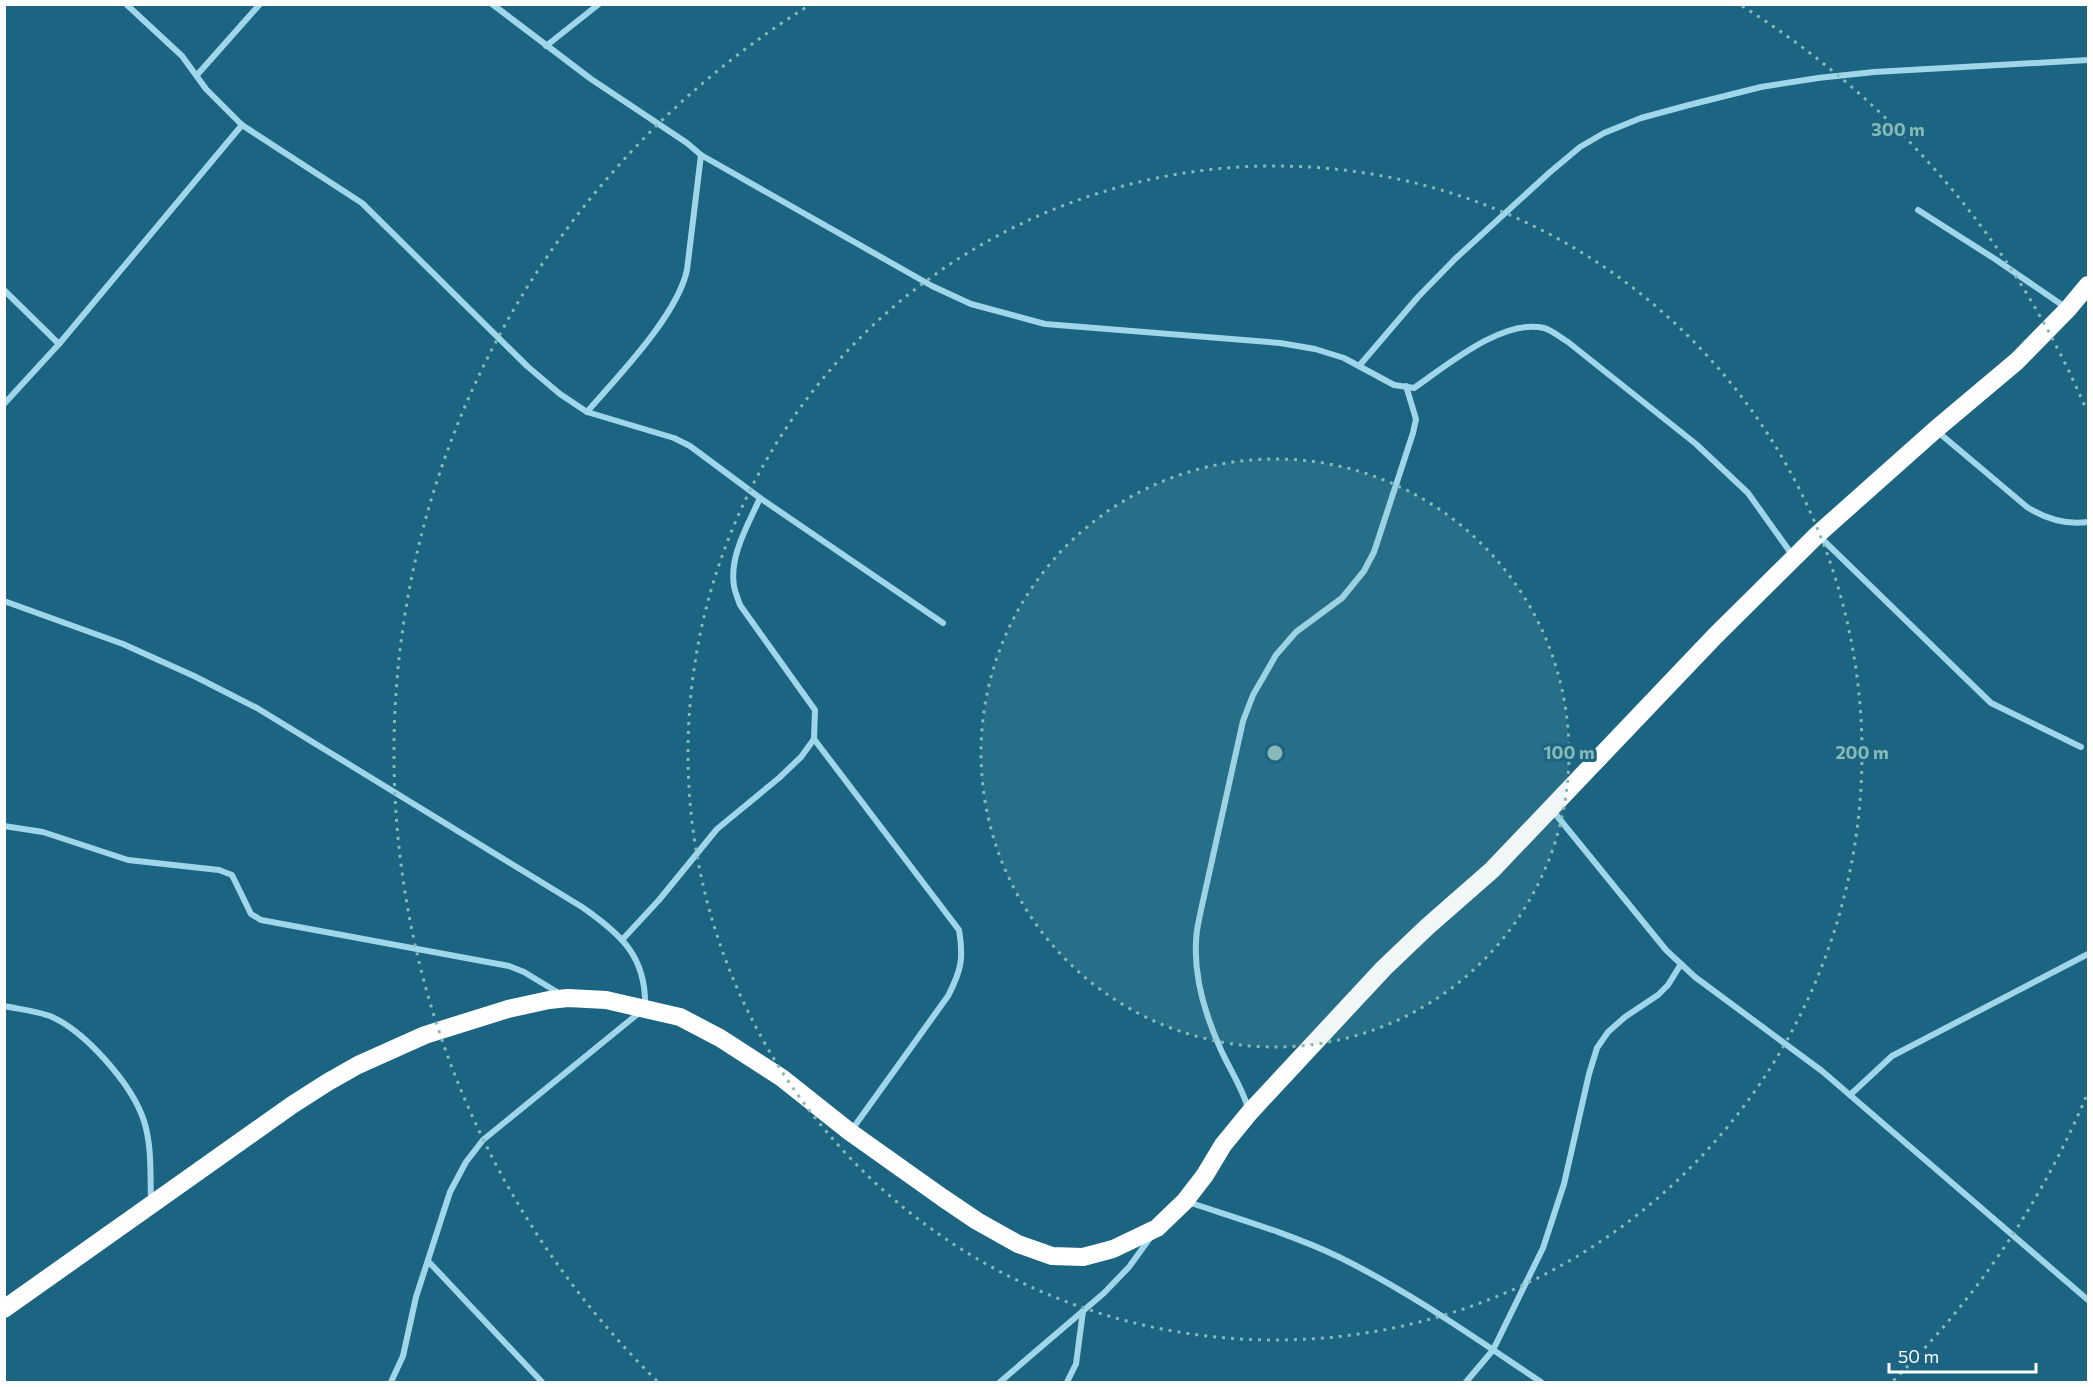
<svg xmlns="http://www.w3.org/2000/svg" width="2093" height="1387" font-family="Commissioner,sans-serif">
	<rect width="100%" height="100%" fill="#1b6482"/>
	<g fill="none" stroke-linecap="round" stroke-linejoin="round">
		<!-- street -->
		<g stroke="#9fd6ea" stroke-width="6">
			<path d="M126 4 182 56 206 89 242 125 362 203 527 366 560 394 587 412 674 438 690 446 760 498 943 623"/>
			<path d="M492 4 591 79 687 143 701 155 932 286 971 304 1045 324 1280 343 1315 349 1344 358 1394 385 1414 388C1446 366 1503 318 1544 328 1552 330 1561 338 1568 342L1696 444 1748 493 1793 556"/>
			<path d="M546 46 599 4"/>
			<path d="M197 75 260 4"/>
			<path d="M1918 210 1995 259 2065 307"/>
			<path d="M4 290 59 344"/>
			<path d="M1359 366 1418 297 1455 259 1549 173 1580 147 1604 133 1641 118 1689 105 1761 87 1818 78 1874 72 2088 60"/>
			<path d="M4 404 59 344 242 125"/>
			<path d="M587 412C618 376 677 316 687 270L701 155"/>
			<path d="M1938 432 2027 507C2046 519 2066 525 2088 522"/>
			<path d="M1820 537 1991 703 2081 747"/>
			<path d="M4 601 123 644 194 676 257 708 582 907C621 934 647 957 645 1008L483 1140 466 1162 450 1192 416 1297 403 1356 391 1382"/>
			<path d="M814 739 959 930C964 958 961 971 948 996L851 1131"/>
			<path d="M1553 811 1666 950 1695 977 1822 1071 2088 1300"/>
			<path d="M4 826 43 832 128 860 219 870 232 875 251 914 261 920 509 966 524 972 562 995"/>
			<path d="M622 940 659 900 717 829 779 778 801 757 814 739 815 710 740 605C738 599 735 592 734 586 729 556 748 525 760 498"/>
			<path d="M4 1006C19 1009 36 1011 50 1016 85 1031 132 1084 144 1121 152 1146 150 1174 151 1199"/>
			<path d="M1850 1095 1892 1056 2088 954"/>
			<path d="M1248 1108C1242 1087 1230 1070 1221 1050 1206 1017 1194 978 1196 942 1196 931 1199 920 1201 910L1243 721 1253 695 1276 655 1296 632 1342 598 1364 571 1374 552 1413 433 1416 419 1406 386"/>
			<path d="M1188 1202C1239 1219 1291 1234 1339 1257 1410 1292 1475 1338 1541 1382"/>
			<path d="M428 1261 542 1382"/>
			<path d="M1000 1382 1104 1293 1129 1267 1150 1238"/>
			<path d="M1067 1382 1076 1364 1083 1311"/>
			<path d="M1466 1382 1493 1350 1543 1248 1564 1184 1589 1074 1597 1048 1608 1032 1625 1017 1658 995 1668 985 1681 964"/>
		</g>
		<!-- highway -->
		<path stroke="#fff" stroke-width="18" d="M4 1309 292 1105 328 1082 358 1065 425 1035 508 1009 549 1000 568 998 606 1000 680 1017 720 1038 782 1078 850 1132 943 1198 977 1221 1018 1244 1052 1256 1083 1257 1113 1249 1157 1228 1185 1201 1205 1175 1223 1145 1250 1112 1384 968 1427 927 1492 870 1715 636 1817 535 1935 430 2017 361 2068 309 2088 285"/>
	</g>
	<!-- distance rings -->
	<circle cx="1275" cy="753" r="294" fill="#87bab6" fill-opacity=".12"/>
	<g fill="none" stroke="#87bab6" stroke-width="3" stroke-dasharray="3 6">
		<circle cx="1275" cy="753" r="294"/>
		<circle cx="1275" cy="753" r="587"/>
		<path d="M2086 1097A881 881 0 0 1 1893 1381M657 1381A881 881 0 0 1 808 6M1742 6A881 881 0 0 1 2086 409"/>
	</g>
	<circle cx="1275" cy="753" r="9" fill="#87bab6" stroke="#1b6482" stroke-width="3"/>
	<g font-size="18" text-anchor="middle" font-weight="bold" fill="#87bab6" stroke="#1b6482" stroke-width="6" stroke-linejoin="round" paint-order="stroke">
		<text x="1898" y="136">300 m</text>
		<text x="1569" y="759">100 m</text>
		<text x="1862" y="759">200 m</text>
	</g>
	<!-- border -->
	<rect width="2093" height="1387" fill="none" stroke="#ffffff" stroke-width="12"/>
	<!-- scale -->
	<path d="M1889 1363v9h147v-9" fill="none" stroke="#ffffff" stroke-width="3"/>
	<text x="1898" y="1363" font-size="18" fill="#ffffff" stroke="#1b6482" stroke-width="4.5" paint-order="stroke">50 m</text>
</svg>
